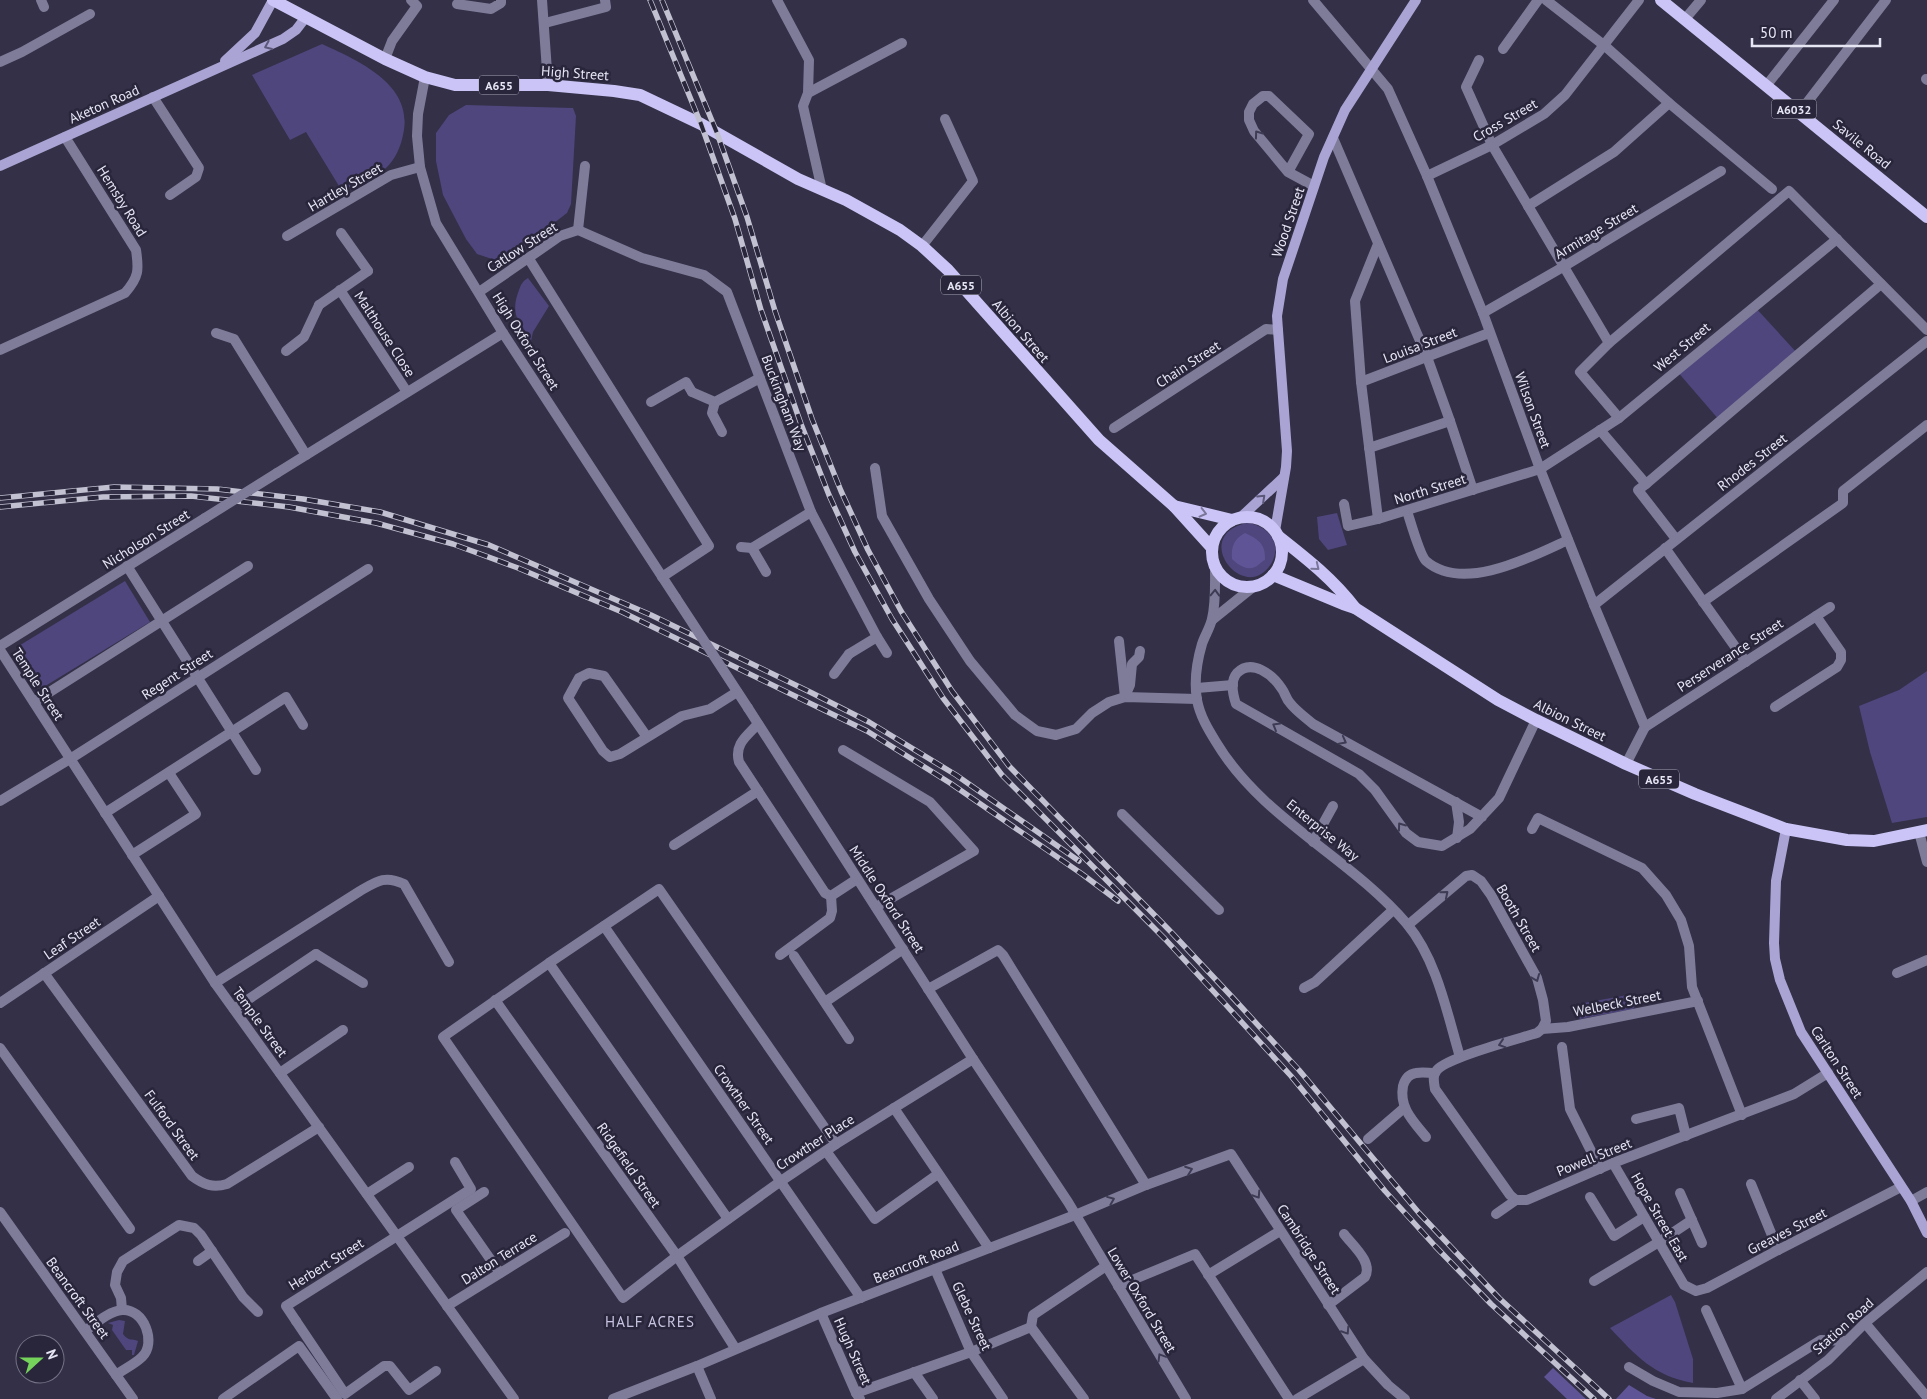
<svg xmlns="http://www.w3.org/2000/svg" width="1927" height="1399" font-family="'PT Sans',sans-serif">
	<rect width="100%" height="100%" fill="#333047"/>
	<!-- green -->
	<g fill="#4e467c">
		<path d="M322 44C359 61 415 85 403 135 401 146 395 160 386 168 375 177 355 184 342 191L306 132 290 140 252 75Z"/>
		<path d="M466 105 573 108 576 116 571 204 567 213 507 259H492L477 254 466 239 443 195 436 161V133L449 115Z"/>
		<path d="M528 278 549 306 533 332 531 341C518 322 510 313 519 290 521 284 523 281 528 278Z"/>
		<path d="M1754 306 1798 354 1720 421 1676 370Z"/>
		<path d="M1337 513 1347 545 1328 550 1319 539 1317 517Z"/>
		<path d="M1247 523C1268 525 1283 544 1271 564 1244 606 1189 535 1247 523Z"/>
		<path d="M125 581 150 622 42 688 17 647Z"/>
		<path d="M1927 671V817L1892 823 1870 752 1859 706 1899 690Z"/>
		<path d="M1633 994 1639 1000 1633 1009 1580 1019 1575 1012 1578 1004Z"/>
		<path d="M1671 1295 1675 1302 1693 1359V1383C1654 1376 1636 1356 1610 1328Z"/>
		<path d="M119 1320 125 1321 123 1334C129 1342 132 1338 138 1341L134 1355H132V1350H126L112 1330 113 1325 108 1323Z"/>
	</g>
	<!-- forest -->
	<g fill="#5f5495">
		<path d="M1245 533C1258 539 1266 544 1265 560 1261 562 1258 566 1255 567 1246 571 1237 564 1232 559 1231 546 1234 539 1245 533Z"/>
		<path d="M1553 1368 1586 1399H1567L1544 1377Z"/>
		<path d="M1629 1385 1647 1396 1656 1399H1616Z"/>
	</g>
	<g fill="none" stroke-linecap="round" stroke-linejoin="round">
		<!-- lane -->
		<g stroke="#7f7c9a" stroke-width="10">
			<path d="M41 0 44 7"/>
			<path d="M777 0 809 60 808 93"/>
			<path d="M1546 0 1605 46 1669 103 1772 189"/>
			<path d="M457 4 491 9 501 3V0"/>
			<path d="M1685 19 1701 0"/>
			<path d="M545 23 606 7 605 0"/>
			<path d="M1503 49 1538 0"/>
			<path d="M1479 60 1466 87 1492 145 1609 343"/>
			<path d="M0 62 22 52 90 14"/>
			<path d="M1926 79 1927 80"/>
			<path d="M1766 86 1834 0"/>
			<path d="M153 97 199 168 196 177 170 195"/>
			<path d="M1799 113 1886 0"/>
			<path d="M1333 138 1427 357 1450 421 1473 490"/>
			<path d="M1288 172 1309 134 1269 96H1263L1253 104 1249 112V120L1254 131 1288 172 1314 186"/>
			<path d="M822 190 803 106 808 93 902 43"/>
			<path d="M1528 206 1614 152 1669 103"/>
			<path d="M578 230 585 166"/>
			<path d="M341 233 368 271"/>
			<path d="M1378 244 1355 301 1361 382 1378 519"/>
			<path d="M922 246 973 181 945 119"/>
			<path d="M529 259 709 546 662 577"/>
			<path d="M216 333 234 339 306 455"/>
			<path d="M286 351 304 337 319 305"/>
			<path d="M651 402 686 382 692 392"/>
			<path d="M1619 418 1580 372 1609 343 1789 191 1927 330"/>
			<path d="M1600 430 1646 484 1638 490 1676 539"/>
			<path d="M1369 448 1450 421"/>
			<path d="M875 468 882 516 929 599 970 661 1015 715 1037 731 1056 735 1076 729 1092 713 1109 702 1125 697 1197 699"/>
			<path d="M1646 484 1881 284"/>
			<path d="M1407 511C1410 520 1420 556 1426 561 1463 593 1531 557 1568 540"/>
			<path d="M1665 548 1746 662"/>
			<path d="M1703 602 1843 503V491L1927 425"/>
			<path d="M1119 641 1125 697"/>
			<path d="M834 674 849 654"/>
			<path d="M1197 688 1233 685"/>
			<path d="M1126 694 1130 685 1132 664 1139 657 1140 651"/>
			<path d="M34 702 248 566"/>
			<path d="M1775 707 1837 667 1841 660V652L1816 616"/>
			<path d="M758 724C747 736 734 744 739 762L825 893 831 896 857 879"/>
			<path d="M647 737 604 676 589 673 579 678 568 698 603 751 610 757 620 754 682 716 710 709 737 692"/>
			<path d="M1456 802 1459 822 1457 838"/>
			<path d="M105 813 286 697 303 725"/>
			<path d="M1122 814 1219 910"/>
			<path d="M1482 817 1313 724C1305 717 1296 711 1290 703 1286 699 1285 693 1282 689 1273 675 1252 658 1237 673 1230 681 1233 695 1236 704L1359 774 1375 790 1406 833 1418 842 1442 846 1470 829 1499 798 1536 720"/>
			<path d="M1532 829 1538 818 1642 868 1666 895 1681 920 1689 946 1692 987 1742 1115"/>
			<path d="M1919 832 1927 862"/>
			<path d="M1313 842 1333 806"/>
			<path d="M674 845 758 791"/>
			<path d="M132 855 196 814 169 773"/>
			<path d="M316 954 363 983"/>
			<path d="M780 955 830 918 832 911 831 896"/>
			<path d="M549 963 443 1037 623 1298 677 1256"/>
			<path d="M1897 973 1927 960"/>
			<path d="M215 983 360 891C377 881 385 875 404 884L449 962"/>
			<path d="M1304 988 1315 982 1393 910"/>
			<path d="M928 989 998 950 1003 955 1146 1185"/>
			<path d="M1562 1047 1570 1109 1600 1169"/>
			<path d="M0 1048 130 1229"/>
			<path d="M894 1108 989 1248"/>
			<path d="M1636 1119 1679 1108 1686 1136"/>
			<path d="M826 1151 875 1219 938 1174"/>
			<path d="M1751 1184 1778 1250"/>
			<path d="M484 1192 456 1210 500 1273"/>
			<path d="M1680 1193 1702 1243"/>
			<path d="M367 1194 409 1167"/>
			<path d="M1590 1197 1614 1236 1644 1217"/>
			<path d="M1911 1201 1927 1192"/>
			<path d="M1496 1214 1516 1200"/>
			<path d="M728 1219 549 963 659 889 836 1144"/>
			<path d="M397 1236 471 1189 455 1162"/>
			<path d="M198 1261 212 1251"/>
			<path d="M1208 1275 1280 1231"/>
			<path d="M1594 1281 1659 1242 1692 1220"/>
			<path d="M1118 1286 1195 1254 1289 1399"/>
			<path d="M1328 1305 1365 1277C1373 1262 1353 1246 1344 1234"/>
			<path d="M122 1310 121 1298 115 1285 117 1272 123 1261 179 1225 194 1228 201 1235 243 1297 258 1312"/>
			<path d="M1706 1310 1742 1389"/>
			<path d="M296 1321 345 1394 384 1366H390L409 1390 436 1371"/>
			<path d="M1865 1323 1927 1397"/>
			<path d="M1031 1327 1033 1315 1106 1266"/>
			<path d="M85 1331C95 1324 109 1311 122 1310 144 1308 157 1343 142 1357 135 1364 124 1369 116 1375"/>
			<path d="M1629 1367 1653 1381 1679 1392 1717 1393 1742 1389 1821 1340 1847 1341"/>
			<path d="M914 1372 933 1399"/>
			<path d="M856 1393 971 1352 1031 1327 1084 1399"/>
			<path d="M223 1399 299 1346 337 1399"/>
		</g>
		<!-- street -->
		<g stroke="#7f7c9a" stroke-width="10">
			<path d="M542 0 548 85"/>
			<path d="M1313 0 1388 89 1427 176 1483 313 1540 469 1594 605 1645 727 1626 764"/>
			<path d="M385 59 392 41 417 6 411 0"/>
			<path d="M425 77 418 114 417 136 420 167 436 223 503 333 676 598"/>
			<path d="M1427 176 1492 145 1544 114 1565 95 1639 0"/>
			<path d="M287 236 391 175 420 167"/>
			<path d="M340 290 407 392"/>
			<path d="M479 292 560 236 578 230 642 258 704 275 727 292 811 512 877 637 849 654"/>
			<path d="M319 305 368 271"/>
			<path d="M1483 313 1563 267 1721 171"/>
			<path d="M0 350 125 293C139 277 139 270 136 250L65 137"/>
			<path d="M1361 382 1489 333"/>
			<path d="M692 392 715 402 760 378"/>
			<path d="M715 402 712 413 722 432"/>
			<path d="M1114 428 1266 329 1278 330"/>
			<path d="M277 473 503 333"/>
			<path d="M1344 504 1348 526 1378 519 1540 469 1619 418 1837 239"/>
			<path d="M741 547 752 548"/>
			<path d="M752 548 811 512"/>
			<path d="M752 548 766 572"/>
			<path d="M127 566 256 770"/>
			<path d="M1215 566C1215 584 1216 602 1212 619 1210 628 1205 635 1202 644 1197 661 1194 682 1197 700 1200 716 1208 729 1216 742 1262 819 1350 857 1407 924 1437 960 1447 1013 1460 1057"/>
			<path d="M1594 605 1927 341"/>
			<path d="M1212 620 1253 587"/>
			<path d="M877 637 887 653"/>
			<path d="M0 646 205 518"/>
			<path d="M0 650 215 983 514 1399"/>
			<path d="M748 708 973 1059 1068 1202 1186 1399"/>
			<path d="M1645 727 1830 607"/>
			<path d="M843 750 930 802 974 851 876 907"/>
			<path d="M0 801 70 759 368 569"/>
			<path d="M1408 925 1466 876 1472 875 1481 881 1491 895 1537 978 1543 1000 1546 1021 1542 1029"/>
			<path d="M604 926 861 1298"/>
			<path d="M794 956 849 1039"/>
			<path d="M44 973 192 1176C204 1185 213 1188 227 1184L319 1127"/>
			<path d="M495 1000 677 1256 735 1348"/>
			<path d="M1698 1001 1568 1027 1542 1029 1537 1033C1518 1039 1448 1057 1437 1070 1432 1076 1434 1082 1435 1089L1510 1195 1516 1200H1527L1613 1163 1794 1094 1828 1073"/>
			<path d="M825 1002 903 949"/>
			<path d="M0 1003 159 896"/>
			<path d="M234 1009 316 954"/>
			<path d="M280 1073 343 1030"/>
			<path d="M1426 1137C1413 1121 1399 1108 1403 1086 1405 1079 1409 1074 1416 1073 1422 1072 1429 1073 1435 1073"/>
			<path d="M1368 1139 1404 1108"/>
			<path d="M1613 1163 1684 1285 1696 1291 1707 1288 1778 1250 1901 1187"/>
			<path d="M0 1212 133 1399"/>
			<path d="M677 1256 781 1181 836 1144 973 1059"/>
			<path d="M935 1269 971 1352 1003 1399"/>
			<path d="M447 1306 565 1233"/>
			<path d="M821 1313 856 1393 860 1399"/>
			<path d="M296 1321 286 1306 397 1236"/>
			<path d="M697 1366 711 1399"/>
			<path d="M1800 1380 1815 1399"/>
			<path d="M613 1399 697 1366 821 1313 1075 1215 1146 1185 1231 1154 1364 1359 1388 1385 1405 1399"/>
			<path d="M1297 1399 1364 1359"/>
			<path d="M1776 1399 1828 1360 1865 1323 1927 1272"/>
		</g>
		<!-- secondary -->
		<g stroke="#a9a4d4" stroke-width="10">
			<path d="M225 61 255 33 273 0"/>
			<path d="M0 166 283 39 296 30 306 17"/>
			<path d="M1240 518 1284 477"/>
			<path d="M1275 531 1286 467 1287 451 1278 330 1277 316 1283 279 1324 157 1345 110 1416 0"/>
			<path d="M1786 829 1776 881 1774 943 1775 959 1780 980 1801 1032 1911 1201 1927 1233"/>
		</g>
		<!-- primary -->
		<g stroke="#cac5f6" stroke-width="12">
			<path d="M273 0 385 59 425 77 455 85H548L614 91 640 95 701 124 798 179 846 200 900 230 922 246 948 270 1099 440 1174 506 1212 548"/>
			<path d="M1661 0 1927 217"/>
			<path d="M1174 506 1232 520"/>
			<circle cx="1247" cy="552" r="35"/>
			<path d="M1278 536C1306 558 1333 579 1355 608"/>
			<path d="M1273 575 1343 604 1355 608 1498 700 1536 720 1626 764 1695 794 1786 829 1847 840 1874 841 1927 830"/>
		</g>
		<!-- rail casing -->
		<g stroke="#c2c1d1" stroke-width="5.5">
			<g id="rail">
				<path d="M650 0 701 124 735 219 761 310 801 424 829 495 855 552 892 619 943 698 1002 775 1165 939 1226 1005 1291 1076 1385 1191 1435 1246 1491 1304 1594 1399"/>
				<path d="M662 0 717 133 747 217 775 311 812 419 841 491 868 550 901 611 952 691 1009 766 1172 933 1234 999 1299 1070 1419 1213 1499 1298 1609 1399"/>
				<path d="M0 498 114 487 217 489 303 499 380 512 489 545 651 615 812 693 869 722 956 775 1079 861"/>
				<path d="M0 507 103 497 191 496 289 507 376 523 453 544 518 568 622 612 867 731 950 783 1082 874 1118 901"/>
			</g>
		</g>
		<!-- rail -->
		<use href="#rail" stroke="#29263c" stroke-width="4" stroke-dasharray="11" stroke-linecap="butt"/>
		<!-- street-bridge -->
		<g stroke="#7f7c9a" stroke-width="10">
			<path d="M205 518 277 473"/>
			<path d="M676 598 748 708"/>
		</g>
	</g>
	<!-- one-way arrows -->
	<defs><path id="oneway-chevron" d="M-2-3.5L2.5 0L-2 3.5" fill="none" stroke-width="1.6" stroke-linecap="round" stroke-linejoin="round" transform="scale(1.25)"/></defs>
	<g stroke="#5c5879">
		<use href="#oneway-chevron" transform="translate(268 46) rotate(157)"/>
		<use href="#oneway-chevron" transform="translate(1262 498) rotate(-43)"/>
	</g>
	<g stroke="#3e3c54">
		<use href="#oneway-chevron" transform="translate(1258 134) rotate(-126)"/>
		<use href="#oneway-chevron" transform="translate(1215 593) rotate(-88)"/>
		<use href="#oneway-chevron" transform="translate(1276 726) rotate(-150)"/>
		<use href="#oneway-chevron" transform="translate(1343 741) rotate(28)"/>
		<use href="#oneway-chevron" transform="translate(1401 826) rotate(-126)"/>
		<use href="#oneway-chevron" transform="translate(1445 894) rotate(-40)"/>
		<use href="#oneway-chevron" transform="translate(1536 978) rotate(68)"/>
		<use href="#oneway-chevron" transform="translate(1502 1044) rotate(162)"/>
		<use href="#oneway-chevron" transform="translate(1189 1170) rotate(-20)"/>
		<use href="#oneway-chevron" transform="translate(1257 1195) rotate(57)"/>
		<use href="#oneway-chevron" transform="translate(1111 1200) rotate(-22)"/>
		<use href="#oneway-chevron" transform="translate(1346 1331) rotate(57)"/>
		<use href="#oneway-chevron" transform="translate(1161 1357) rotate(-121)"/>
	</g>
	<g stroke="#7a7699">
		<use href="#oneway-chevron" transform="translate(1203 513) rotate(14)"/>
		<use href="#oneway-chevron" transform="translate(1316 567) rotate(39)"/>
	</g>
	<g text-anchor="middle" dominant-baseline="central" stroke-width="5" stroke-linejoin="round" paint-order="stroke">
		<!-- shield labels -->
		<g fill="#29263c" stroke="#adacbd" stroke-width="1">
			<rect x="479" y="75.5" width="40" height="19" rx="4"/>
			<rect x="1771.5" y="99.5" width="45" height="19" rx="4"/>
			<rect x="941" y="275.5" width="40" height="19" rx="4"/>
			<rect x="1639" y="769.5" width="40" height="19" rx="4"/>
		</g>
		<g font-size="12" font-weight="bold" fill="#e6e5f4">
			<text x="499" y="85">A655</text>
			<text x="1794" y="109">A6032</text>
			<text x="961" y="285">A655</text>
			<text x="1659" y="779">A655</text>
		</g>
		<!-- street labels -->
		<g font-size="14" fill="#e6e5f4" stroke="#29263c">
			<text transform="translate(575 73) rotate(4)">High Street</text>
			<text transform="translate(104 104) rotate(-24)">Aketon Road</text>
			<text transform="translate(1505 120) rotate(-30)">Cross Street</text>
			<text transform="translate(1862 144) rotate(39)">Savile Road</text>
			<text transform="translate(345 187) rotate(-30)">Hartley Street</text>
			<text transform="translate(122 201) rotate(58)">Hemsby Road</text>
			<text transform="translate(1288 222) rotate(-71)">Wood Street</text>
			<text transform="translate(1596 231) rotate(-31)">Armitage Street</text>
			<text transform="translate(522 247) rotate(-33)">Catlow Street</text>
			<text transform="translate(1021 331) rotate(49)">Albion Street</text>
			<text transform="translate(385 334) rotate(57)">Malthouse Close</text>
			<text transform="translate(526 341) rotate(58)">High Oxford Street</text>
			<text transform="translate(1420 345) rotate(-21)">Louisa Street</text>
			<text transform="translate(1682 347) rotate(-40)">West Street</text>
			<text transform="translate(1188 364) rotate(-33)">Chain Street</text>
			<text transform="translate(784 403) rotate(69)">Buckingham Way</text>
			<text transform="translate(1533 410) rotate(70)">Wilson Street</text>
			<text transform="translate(1752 462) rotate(-38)">Rhodes Street</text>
			<text transform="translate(1430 489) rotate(-17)">North Street</text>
			<text transform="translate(146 539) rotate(-32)">Nicholson Street</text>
			<text transform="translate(1730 655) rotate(-33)">Perserverance Street</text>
			<text transform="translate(177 674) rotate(-33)">Regent Street</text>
			<text transform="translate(38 684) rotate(57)">Temple Street</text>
			<text transform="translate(1570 720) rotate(26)">Albion Street</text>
			<text transform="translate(1323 830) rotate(39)">Enterprise Way</text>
			<text transform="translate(887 899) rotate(57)">Middle Oxford Street</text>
			<text transform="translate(1519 918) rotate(60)">Booth Street</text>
			<text transform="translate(72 938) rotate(-34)">Leaf Street</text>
			<text transform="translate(1617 1003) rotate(-11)">Welbeck Street</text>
			<text transform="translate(260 1022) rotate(54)">Temple Street</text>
			<text transform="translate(1837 1062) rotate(57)">Carlton Street</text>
			<text transform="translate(744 1104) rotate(55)">Crowther Street</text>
			<text transform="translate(172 1125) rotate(54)">Fulford Street</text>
			<text transform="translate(815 1142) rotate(-33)">Crowther Place</text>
			<text transform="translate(1594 1157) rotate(-22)">Powell Street</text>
			<text transform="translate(629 1165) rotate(55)">Ridgefield Street</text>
			<text transform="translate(1660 1217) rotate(60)">Hope Street East</text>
			<text transform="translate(1787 1231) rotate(-27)">Greaves Street</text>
			<text transform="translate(1309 1249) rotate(57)">Cambridge Street</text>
			<text transform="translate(499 1258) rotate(-32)">Dalton Terrace</text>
			<text transform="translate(916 1262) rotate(-22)">Beancroft Road</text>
			<text transform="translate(326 1264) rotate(-32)">Herbert Street</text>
			<text transform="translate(78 1298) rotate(54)">Beancroft Street</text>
			<text transform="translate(1142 1300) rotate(59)">Lower Oxford Street</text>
			<text transform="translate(972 1316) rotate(65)">Glebe Street</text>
			<text transform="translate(1843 1326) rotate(-42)">Station Road</text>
			<text transform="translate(853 1351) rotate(66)">Hugh Street</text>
		</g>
		<!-- neighbourhood labels -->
		<g font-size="15" letter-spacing="1" fill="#c7c4e1" stroke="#29263c">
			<text x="650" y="1321">HALF ACRES</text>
		</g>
	</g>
	<!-- north arrow -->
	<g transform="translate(40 1359) rotate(69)"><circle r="24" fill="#29263c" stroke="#757286"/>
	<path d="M0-4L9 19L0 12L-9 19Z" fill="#75d25b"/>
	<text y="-8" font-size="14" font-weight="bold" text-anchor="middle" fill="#e6e5f4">N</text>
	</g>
	<!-- scale -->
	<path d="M1752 38v8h128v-8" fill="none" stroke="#e6e5f4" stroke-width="2.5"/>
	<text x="1760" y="38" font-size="15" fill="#e6e5f4" stroke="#29263c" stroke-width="4" paint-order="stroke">50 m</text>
</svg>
